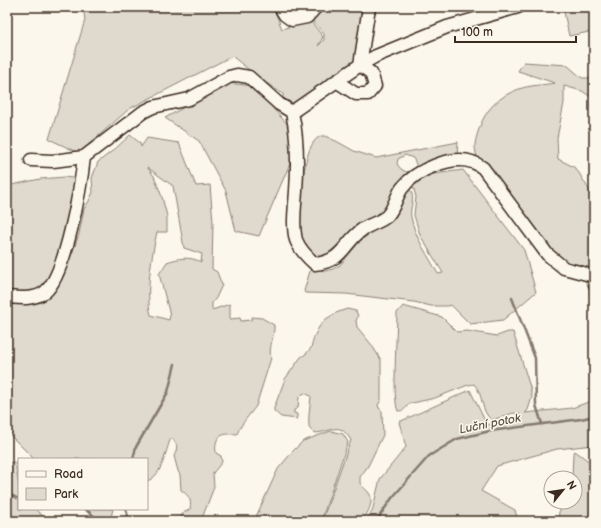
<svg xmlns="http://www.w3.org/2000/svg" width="601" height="528" font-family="'Balsamiq Sans',sans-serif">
	<rect width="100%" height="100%" fill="#fbf7ec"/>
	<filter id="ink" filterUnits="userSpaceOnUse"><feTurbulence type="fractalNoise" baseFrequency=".025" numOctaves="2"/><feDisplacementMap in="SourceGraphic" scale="8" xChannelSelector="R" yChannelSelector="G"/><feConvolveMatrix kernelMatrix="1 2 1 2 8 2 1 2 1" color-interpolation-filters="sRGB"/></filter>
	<g filter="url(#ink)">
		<!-- green -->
		<g fill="#dfd9ce" stroke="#8d8276" fill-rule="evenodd">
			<path d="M83 7H273L282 29 310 20 323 37 318 46 324 40V34L312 20 327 7H365L357 38 355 64 294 104 283 98V94L259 78 232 56 129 109 79 153 49 139 85 20Z"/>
			<path d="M563 7H594V31L569 36Z"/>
			<path d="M524 62 567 65 582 78H594V99L582 91 564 86V103L557 138 558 159 574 167 579 173 594 198V272L573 267 553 255 478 159C473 147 475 141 479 129 485 110 499 96 519 89 530 85 544 85 555 83L518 71Z"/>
			<path d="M227 83 253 86 289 126 291 161 259 236 236 231 226 191 199 141 165 118Z"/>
			<path d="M130 135 140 143 141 147 147 138 179 143 196 186 210 185 213 222 212 269 217 272 222 285 216 298 212 303V310L230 304V319L240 318 241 321 251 320 252 317 262 318 274 325C275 336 268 347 271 358L256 406C249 416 242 422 237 434 221 433 214 436 216 453L221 456 222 462 213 473 214 487 201 521H179L183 513 190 509C192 499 188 495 181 490L180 475 178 471 174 456C178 449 178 443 171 438 165 451 163 476 147 481V459H34L7 432V301L30 302 72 254 79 234 84 209 89 201 93 192 92 178 98 162 115 149ZM147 167 173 186 184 248 202 254 201 262C190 256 178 258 167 262L159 274 170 315 169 320 151 315C145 294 152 254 157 232H167V216L162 197 154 176Z"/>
			<path d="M321 136H325L338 142 354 151 376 158 458 142 457 156 400 184 391 196 387 208 383 214 351 233 325 256C308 259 300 240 300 225 301 206 301 143 321 136ZM405 155 413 158 416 164V167L412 170 406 172 401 169 397 164 398 159Z"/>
			<path d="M463 170 524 250 536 292 503 320 470 324 451 305 448 306H431L414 302 346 294 305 293 304 291 310 271 313 269 325 271 333 269 340 265 361 240 380 227 406 191 410 190C416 198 409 208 411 217 415 238 428 255 438 274L443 273 420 235 414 215 416 197 413 186 427 175Z"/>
			<path d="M65 177 79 179 62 250 44 289 33 293 7 294V186L40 179Z"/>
			<path d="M403 306 442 317 457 332 467 331 497 336 508 332H513L530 387 532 397 528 410 525 413 572 408 594 400V445L557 449 497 466 481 491 515 510 518 521H414L412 518 409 521H364L372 512 380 479 406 447 399 422 470 390 487 425 516 417 520 414 513 413 492 420C480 412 484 394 474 384L468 385 435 398 408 404C406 409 403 411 398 411 392 401 397 329 397 313Z"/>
			<path d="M347 309 356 311 358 316 356 321 357 327 371 344 381 360V400L378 405 379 408 382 411 383 435 368 466 360 477V483C362 487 367 490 369 493 375 502 367 514 362 521H322L351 440C348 436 345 431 340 429 330 426 313 441 309 426 308 417 310 406 311 397L309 395 304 393 299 397 298 408 294 410V413L297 414V419L281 417 274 411V408L285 379 301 357 306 354 311 348 314 337 319 327 326 319 336 313Z"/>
			<path d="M331 431 343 434 348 442 321 521H254L278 469 293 451 303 441Z"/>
			<path d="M575 451 594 465V521H558L559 512 565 502H575V478H572L573 454Z"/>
			<path d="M15 462 19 487V509H35L48 521H7V463Z"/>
			<path d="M84 509H113L110 521H96Z"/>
		</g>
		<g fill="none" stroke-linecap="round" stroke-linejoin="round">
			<!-- stream -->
			<g stroke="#85796d" stroke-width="2.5">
				<path d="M585 278 594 297"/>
				<path d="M512 298 535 358 536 405 542 424"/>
				<path d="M133 459 136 447 168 392 175 364"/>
				<path d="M7 493 19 499"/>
				<path d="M86 509 99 521"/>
				<path d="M126 509 129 521"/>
				<path d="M376 521 392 498 429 456 457 439 490 431 581 419 594 416"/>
			</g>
			<!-- minor casing -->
			<g stroke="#3b2a1e" stroke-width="15">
				<g id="minor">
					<path d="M280 7 285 15 292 20 307 17 316 7"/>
					<path d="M360 65 369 7"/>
					<path d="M336 81 356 94H368L375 86 371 73 360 65"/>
					<path d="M292 112 360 65 376 56 447 27 518 7"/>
					<path d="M31 160 53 161 84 157 143 112 153 107 189 99 229 77 237 75 249 77 279 104 292 112C298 139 298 163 296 191 295 207 292 225 296 240 300 250 307 257 315 264 344 261 343 243 363 229 370 224 381 222 387 216 395 208 396 195 403 187 416 170 452 155 472 162 476 163 480 166 483 168L547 254 564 268 594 276"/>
					<path d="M7 297C20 298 34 300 45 292 66 275 81 185 84 157"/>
				</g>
			</g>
			<!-- minor -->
			<use href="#minor" stroke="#fbf7ec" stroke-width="12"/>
		</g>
	</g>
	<g text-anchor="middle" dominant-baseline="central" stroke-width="3" stroke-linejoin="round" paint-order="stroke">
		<!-- water labels -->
		<g font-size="12" font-style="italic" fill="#605246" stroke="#fbf7ec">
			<text transform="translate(490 424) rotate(-11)">Luční potok</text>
		</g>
	</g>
	<!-- margin -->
	<rect width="601" height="528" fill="none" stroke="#fbf7ec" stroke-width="24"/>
	<rect x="12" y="12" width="577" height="504" fill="none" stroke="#3b2a1e" stroke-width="1.5" filter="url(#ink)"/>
	<!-- legend -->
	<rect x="18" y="458" width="130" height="52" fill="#fbf7ec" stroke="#aea59a"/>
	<rect x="26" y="471" width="20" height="6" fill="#fbf7ec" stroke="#aea59a"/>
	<text x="54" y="478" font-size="12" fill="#3b2a1e">Road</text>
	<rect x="26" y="488" width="20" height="12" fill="#dfd9ce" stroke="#aea59a"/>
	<text x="54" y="498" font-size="12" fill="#3b2a1e">Park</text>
	<!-- north arrow -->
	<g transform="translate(563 490) rotate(60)"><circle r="19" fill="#fbf7ec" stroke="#aea59a"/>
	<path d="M0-3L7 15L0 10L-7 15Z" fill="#3b2a1e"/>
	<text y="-6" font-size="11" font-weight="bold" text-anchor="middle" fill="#3b2a1e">N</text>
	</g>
	<!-- scale -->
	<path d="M455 36v6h121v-6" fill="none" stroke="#3b2a1e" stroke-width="2"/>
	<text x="461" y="36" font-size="12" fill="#3b2a1e" stroke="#fbf7ec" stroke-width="3" paint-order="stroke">100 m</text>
</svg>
